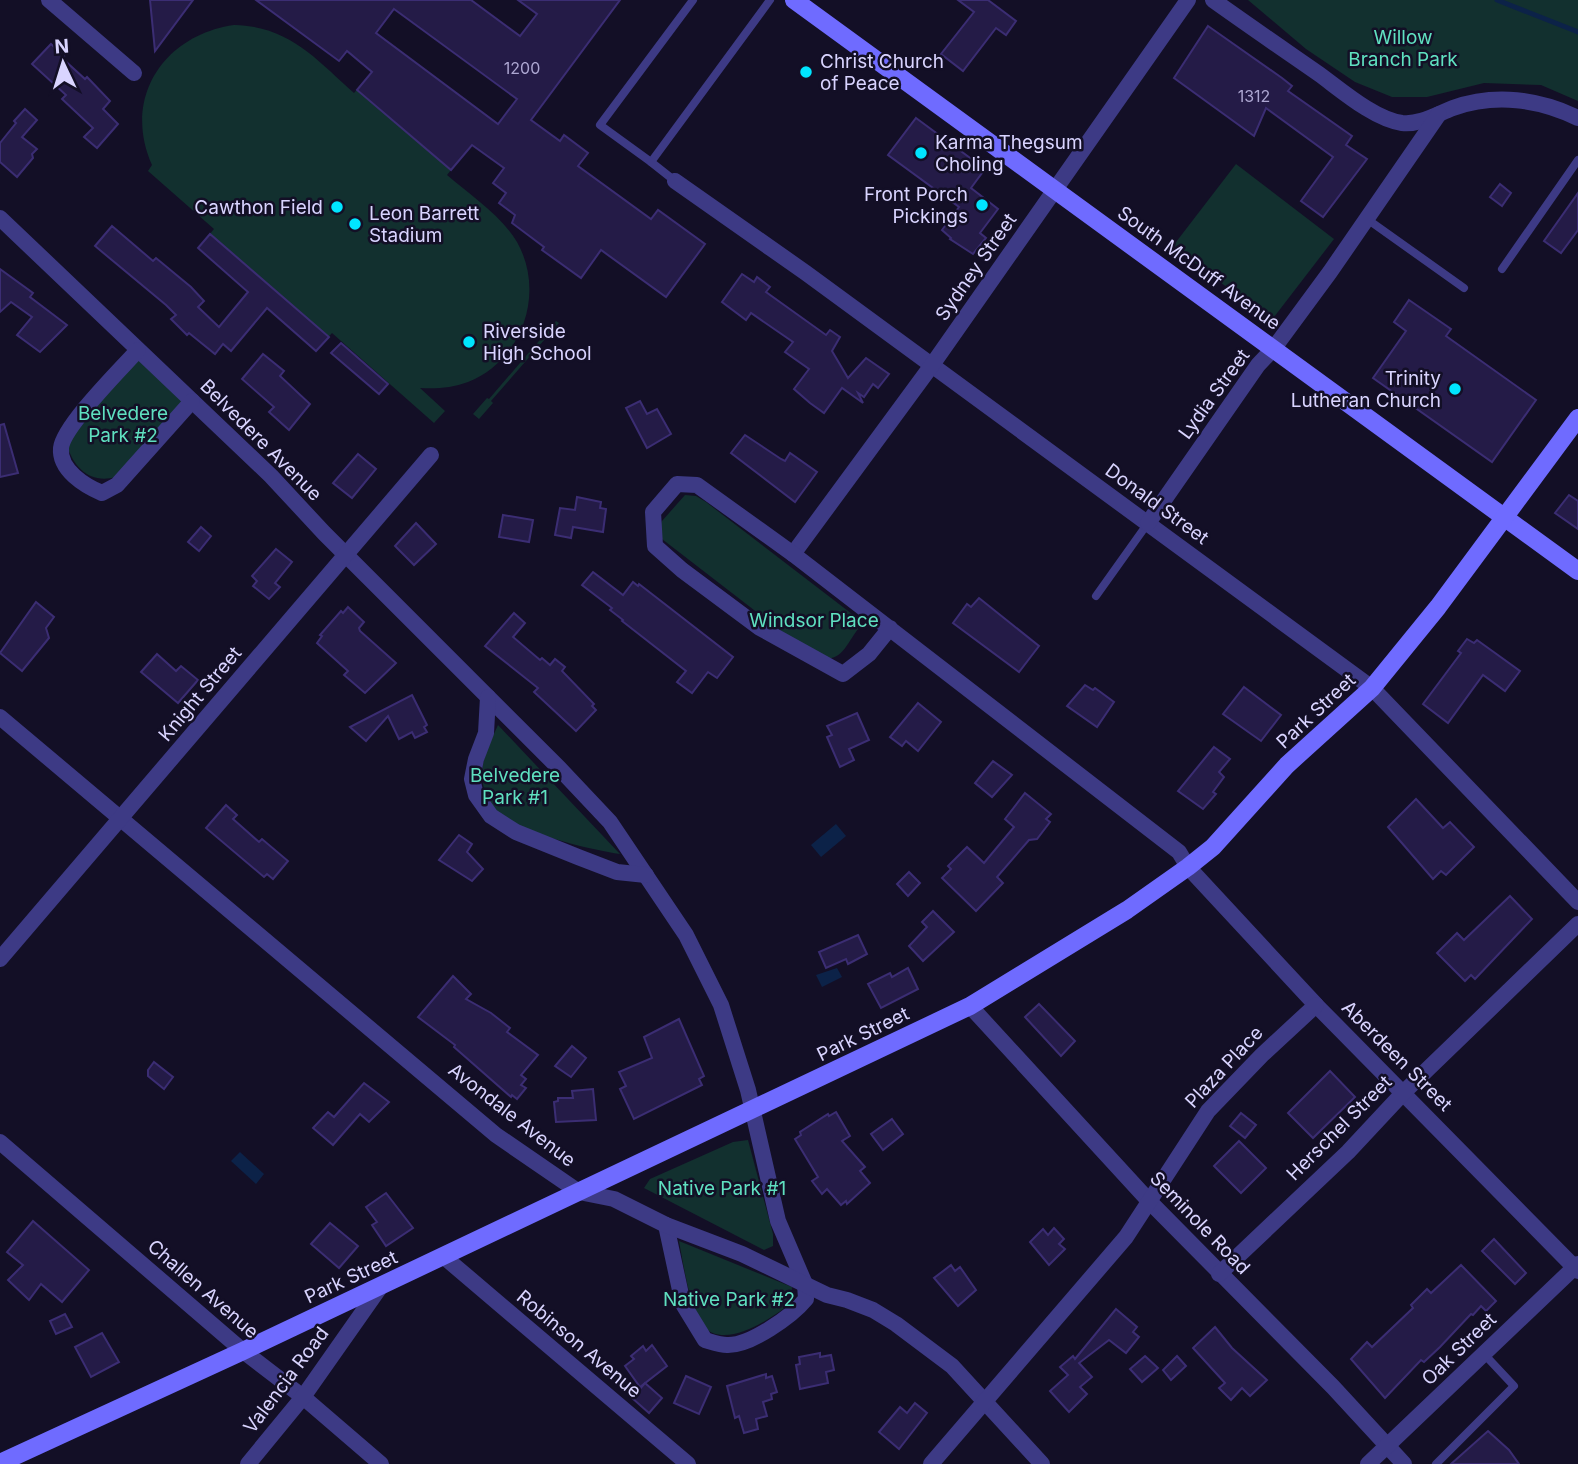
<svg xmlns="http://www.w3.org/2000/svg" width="1578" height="1464" font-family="Inter,sans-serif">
	<rect width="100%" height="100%" fill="#130f26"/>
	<!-- green -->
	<g fill="#12302f">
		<path d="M1248 0H1578V101L1541 85 1484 83 1427 97H1392L1355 82 1306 49Z"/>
		<path d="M234 25C289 26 316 59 354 93L369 76 464 154 447 175C470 195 501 215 517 242 546 293 522 361 468 382 452 388 436 389 420 388L445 411 434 423 332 333 316 351 198 248 214 229 148 171 152 165C122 98 164 35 234 25Z"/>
		<path d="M1236 164 1334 239 1271 321 1173 246Z"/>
		<path d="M556 321 559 323 491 401 493 403 479 419 473 414 487 398 489 399Z"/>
		<path d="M138 359 187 405 116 477C91 484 74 469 67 445L80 423Z"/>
		<path d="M685 495 696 496 706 502 852 614 857 620 858 629C844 648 841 664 815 657L662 539 659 528 662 521Z"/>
		<path d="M498 725 620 854C588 849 520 833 497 812 488 804 483 789 482 777 481 759 491 741 498 725Z"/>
		<path d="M748 1140 773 1234V1246L764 1250 644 1188 650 1179 733 1142Z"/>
		<path d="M679 1241 792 1287 791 1303C772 1318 725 1351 703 1326 690 1310 683 1262 679 1241Z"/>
	</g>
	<!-- water -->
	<g fill="#0c2248">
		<path d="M836 824 846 836 821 857 811 845Z"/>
		<path d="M837 968 842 977 822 987 816 975Z"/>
		<path d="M240 1152 264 1174 256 1184 231 1161Z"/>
	</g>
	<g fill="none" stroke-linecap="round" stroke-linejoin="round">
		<!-- stream -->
		<path stroke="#0c2248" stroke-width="5" d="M1497 0 1578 32"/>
	</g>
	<!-- building -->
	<g fill="#241b47" stroke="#3b2d73" stroke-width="2" fill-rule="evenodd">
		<path d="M150 0H193L155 51Z"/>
		<path d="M256 0H471L520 36 537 14 518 0H620L531 120 560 141 564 135 588 153 578 166 651 219 658 210 705 244 666 297 601 250 581 278 542 250 544 247 512 223 515 215 499 203 506 193 493 183 504 168 472 145 451 170 357 90 372 72 347 51 339 61ZM394 9 517 99 498 124 376 33Z"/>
		<path d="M958 0H988L1016 21 1006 35 996 28 963 71 941 54 974 12Z"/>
		<path d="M1208 26 1282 78 1292 86 1288 91 1352 136 1346 145 1367 159 1323 217 1301 201 1333 157 1266 108 1254 136 1174 78Z"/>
		<path d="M51 44 64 56 62 58 85 79 87 77 110 101 103 109 118 124 97 148 84 137 93 128 62 99 66 95 32 64Z"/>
		<path d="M25 109 37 120 22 137 37 149 32 154 33 158 17 177 0 162V143L16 123 14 121Z"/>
		<path d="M916 118 985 169 971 188 998 209 980 233 986 238 973 254 950 239 951 238 942 230 959 207 888 155Z"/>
		<path d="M1500 184 1511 193 1502 206 1490 197Z"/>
		<path d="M1578 193V230L1561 253 1544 241Z"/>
		<path d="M112 226 153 261 156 258 191 287 204 301 198 307 219 327 248 292 198 248 210 234 329 337 316 351 267 308 231 351 223 344 215 354 189 333 187 335 171 319 176 315 166 305 95 246Z"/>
		<path d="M0 269 33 293 30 297 67 325 40 352 17 335 32 317 11 302 0 312Z"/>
		<path d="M742 274 754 282 757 277 770 287 766 292 826 335 830 330 840 337 832 351 848 378 866 358 889 374 878 388 873 384 864 397 858 393 863 403 842 388 824 413 810 403 794 389 809 369 785 352 793 342 751 313 746 320 722 302Z"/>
		<path d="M1409 300 1451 329 1446 336 1536 400 1492 462 1373 378 1406 331 1394 322Z"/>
		<path d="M341 343 388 384 379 394 331 353Z"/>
		<path d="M263 354 284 371 280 376 310 404 289 430 269 412 274 407 242 379Z"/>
		<path d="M640 401 647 414 657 409 671 434 647 448 626 408Z"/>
		<path d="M4 424 18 473 0 477V425Z"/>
		<path d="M745 435 781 459 785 461 790 453 817 472 795 502 731 453Z"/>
		<path d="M358 454 376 469 352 498 333 483Z"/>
		<path d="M1569 495 1578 501V529L1555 513Z"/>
		<path d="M577 497 601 502 600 508 606 509 603 532 573 527 571 538 555 535 560 508 575 510Z"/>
		<path d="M503 515 533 520 529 542 499 537Z"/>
		<path d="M416 523 436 544 414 565 395 546Z"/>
		<path d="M201 527 211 536 199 551 188 542Z"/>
		<path d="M276 549 292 562 275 583 280 587 269 599 253 586 257 581 252 576Z"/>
		<path d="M593 572 623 595 633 582 638 586 639 584 733 657 717 678 708 672 692 693 677 682 686 671 622 621 623 620 610 610 612 608 582 585Z"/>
		<path d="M979 598 1039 646 1019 672 953 623 967 604 971 607Z"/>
		<path d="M36 602 54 617 46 628 49 638 22 671 0 653Z"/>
		<path d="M348 607 364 622 359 628 360 631 396 663 365 693 344 675 348 671 317 643 322 636 320 635 341 611 343 613Z"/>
		<path d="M514 613 525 623 513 637 540 660 542 658 550 665 555 659 565 667 562 671 594 704 592 706 596 710 576 731 534 692 538 688 485 646Z"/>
		<path d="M1467 639 1474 643 1477 640 1520 671 1505 691 1483 675 1448 723 1423 704 1461 653 1458 651Z"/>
		<path d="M157 654 176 671 181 666 198 680 178 703 141 672Z"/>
		<path d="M1085 685 1093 690 1095 688 1114 702 1097 727 1067 706Z"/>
		<path d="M1244 687 1281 715 1261 741 1223 714Z"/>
		<path d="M412 695 427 725 424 727 427 732 415 738 412 732 399 739 388 716 366 741 350 727Z"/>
		<path d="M918 703 941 722 918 751 906 741 902 746 890 737Z"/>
		<path d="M857 713 869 740 849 749 854 760 840 767 827 737 832 735 827 726Z"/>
		<path d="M1214 747 1230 759 1219 772 1224 777 1213 792 1216 794 1203 809 1178 791Z"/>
		<path d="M993 761 1012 775 992 797 975 783Z"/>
		<path d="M1025 793 1051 814 1046 819 1050 822 1037 839 1029 840 997 877 1003 883 976 911 942 878 951 869 948 866 967 847 984 863 1014 827 1005 819Z"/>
		<path d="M1416 799 1443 828 1450 822 1474 847 1446 875 1441 871 1433 879 1388 827Z"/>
		<path d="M226 805 237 815 233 819 259 842 262 839 288 861 273 879 267 874 264 877 206 828Z"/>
		<path d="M459 835 472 844 467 852 483 869 472 881 439 860Z"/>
		<path d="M909 872 920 883 908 896 897 884Z"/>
		<path d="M1510 896 1532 919 1475 979 1471 975 1465 981 1437 953 1457 933 1464 940Z"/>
		<path d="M933 911 954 932 923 961 909 946 927 927 922 922Z"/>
		<path d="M858 935 867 954 848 964 846 959 826 968 819 952Z"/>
		<path d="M908 968 918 989 881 1008 868 984 890 973 892 977Z"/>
		<path d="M453 976 471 994 466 999 491 1013 510 1028 507 1032 538 1055 521 1075 526 1079 521 1085 526 1088 517 1099 512 1095 511 1097 454 1047 455 1045 418 1017Z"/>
		<path d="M1039 1004 1075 1041 1061 1056 1025 1017Z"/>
		<path d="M679 1019 704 1076 699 1079 702 1085 634 1119 620 1089 626 1086 619 1072 652 1058 644 1037Z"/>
		<path d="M572 1046 586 1058 571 1077 555 1066Z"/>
		<path d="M154 1062 173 1077 164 1089 148 1076V1070Z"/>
		<path d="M1330 1071 1355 1097 1313 1138 1288 1113Z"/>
		<path d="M364 1083 389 1102 369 1122 360 1114 333 1145 313 1128 328 1112 334 1117Z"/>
		<path d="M593 1089 596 1120 556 1122 554 1102 558 1101V1098H573L572 1091Z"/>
		<path d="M836 1112 850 1136 842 1141 865 1167 860 1171 870 1183 847 1204 846 1201 841 1205 827 1189 822 1194 812 1181 818 1177 795 1139 801 1135 800 1132 828 1114 829 1116Z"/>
		<path d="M1241 1113 1256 1125 1245 1138 1230 1126Z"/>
		<path d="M892 1119 903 1134 883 1150 871 1134Z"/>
		<path d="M1239 1141 1266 1168 1241 1193 1214 1166Z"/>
		<path d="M386 1193 413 1228 386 1246 372 1225 377 1222 366 1207Z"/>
		<path d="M33 1221 89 1270 62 1302 41 1284 29 1300 8 1280 23 1265 7 1252Z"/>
		<path d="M330 1223 358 1246 339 1268 311 1244Z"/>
		<path d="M1054 1228 1064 1239 1059 1244 1065 1249 1049 1265 1030 1242 1043 1229 1048 1235Z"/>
		<path d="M1494 1239 1526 1273 1515 1284 1482 1251Z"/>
		<path d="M951 1265 955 1271 960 1267 976 1290 958 1306 934 1278Z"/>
		<path d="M1461 1265 1496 1301 1486 1311 1481 1306 1473 1315 1471 1314 1440 1347 1424 1362 1421 1360 1385 1398 1351 1359 1367 1342 1372 1347 1413 1308 1411 1305 1427 1289 1431 1293Z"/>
		<path d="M1116 1309 1137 1327 1133 1332 1139 1337 1126 1353 1109 1340 1079 1363 1092 1377 1080 1387 1087 1394 1069 1412 1050 1391 1068 1375 1060 1367 1073 1356 1075 1359Z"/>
		<path d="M65 1314 72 1327 56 1334 50 1321Z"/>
		<path d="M1215 1327 1232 1348 1267 1380 1250 1396 1242 1388 1231 1400 1219 1388 1225 1383 1193 1348Z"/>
		<path d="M102 1333 119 1362 91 1377 75 1347Z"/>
		<path d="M652 1345 667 1366 640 1387 625 1366 634 1359 631 1356 643 1346 646 1351Z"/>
		<path d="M820 1353V1357L831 1355 834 1370 826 1372 828 1383 800 1389 796 1365 800 1364 799 1357Z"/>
		<path d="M1145 1356 1158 1368 1142 1382 1130 1369Z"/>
		<path d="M1177 1356 1186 1366 1171 1380 1163 1370Z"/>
		<path d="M766 1374V1378L772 1376 777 1392 771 1394 772 1399 763 1402 767 1416 756 1419 758 1429 744 1433 739 1416 735 1418 727 1386Z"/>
		<path d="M686 1376 711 1387 699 1414 674 1403Z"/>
		<path d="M645 1383 662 1398 649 1413 632 1398Z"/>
		<path d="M915 1403 927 1413 899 1449 879 1432 900 1407 907 1413Z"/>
		<path d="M1488 1431 1509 1450 1519 1464H1451Z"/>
	</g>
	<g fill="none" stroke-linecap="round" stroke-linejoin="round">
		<!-- lane -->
		<g stroke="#3d3a85" stroke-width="8">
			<path d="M693 0 600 125 651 162 770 0"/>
			<path d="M651 162 675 181"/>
			<path d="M1367 219 1464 288"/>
			<path d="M1502 269 1578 160"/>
			<path d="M1096 596 1148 523"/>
			<path d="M1436 1464 1514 1386 1484 1354"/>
		</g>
		<!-- street -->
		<g stroke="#3d3a85" stroke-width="16">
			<path d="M49 0 134 73"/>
			<path d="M1213 0C1248 25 1283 49 1319 74 1341 90 1374 119 1402 123 1420 125 1437 114 1453 108 1495 93 1539 99 1578 118"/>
			<path d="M675 181 806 273 1372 688 1578 902"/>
			<path d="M0 218 271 476 324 533 560 769 610 822 686 935 721 1005 748 1090 778 1221 805 1284 806 1299C792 1316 750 1346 727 1345 720 1345 712 1342 705 1340L683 1304 666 1225"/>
			<path d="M138 350C122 368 63 426 61 448 59 470 85 486 102 493L117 485 192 401"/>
			<path d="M1148 523 1258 365 1274 348 1330 272 1439 114"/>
			<path d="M793 554 932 365 1188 0"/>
			<path d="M890 628 869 654 843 674 760 628 682 570 655 546 653 512 677 484 697 485 793 554 1179 852 1188 867 1316 1005 1578 1271"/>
			<path d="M488 697 486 733 476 759 472 779 476 795 491 816 516 832 578 857 617 872 646 875"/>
			<path d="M0 717 496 1135 579 1192 614 1199 666 1225 742 1254 827 1295 847 1300 873 1310 896 1324 952 1366 1042 1464"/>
			<path d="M0 959 431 455"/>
			<path d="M970 1006 1149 1201 1333 1387 1404 1464"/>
			<path d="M0 1142 243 1351 303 1397 381 1464"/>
			<path d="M443 1256 688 1464"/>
			<path d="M1219 1274 1348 1152 1404 1092 1578 924"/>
			<path d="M248 1464 303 1397 381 1286"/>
			<path d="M931 1464 1126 1237 1208 1111 1262 1055 1316 1005"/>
			<path d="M1368 1464 1578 1264"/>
		</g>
		<!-- secondary -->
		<g stroke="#6f6bff" stroke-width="18">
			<path d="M794 0 1578 571"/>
			<path d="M0 1463 243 1351 970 1006 1127 910 1188 867 1213 847 1287 765 1372 688 1438 607 1578 418"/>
		</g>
	</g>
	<!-- markers -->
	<g fill="#00e5ff" stroke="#130f26" stroke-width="2.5">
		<circle cx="806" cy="72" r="7"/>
		<circle cx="921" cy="153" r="7"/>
		<circle cx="982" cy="205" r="7"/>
		<circle cx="337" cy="207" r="7"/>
		<circle cx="355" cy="224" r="7"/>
		<circle cx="469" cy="342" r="7"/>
		<circle cx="1455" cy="389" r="7"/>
	</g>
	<g text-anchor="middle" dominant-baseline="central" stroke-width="5" stroke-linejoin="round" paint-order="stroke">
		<!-- number labels -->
		<g font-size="16" fill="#aca6d1">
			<text x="522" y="68">1200</text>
			<text x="1254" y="96">1312</text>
		</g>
		<!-- park labels -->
		<g font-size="19" fill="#5fe0c0" stroke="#130f26">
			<text x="1403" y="37">Willow<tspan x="1403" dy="22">Branch Park</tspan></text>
			<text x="123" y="413">Belvedere<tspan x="123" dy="22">Park #2</tspan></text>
			<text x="814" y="620">Windsor Place</text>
			<text x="515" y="775">Belvedere<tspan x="515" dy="22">Park #1</tspan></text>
			<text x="722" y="1188">Native Park #1</text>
			<text x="729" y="1299">Native Park #2</text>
		</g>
		<!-- poi labels -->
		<g font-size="19" fill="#d9d4ff" stroke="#130f26" text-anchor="start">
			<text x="820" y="61">Christ Church<tspan x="820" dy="22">of Peace</tspan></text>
			<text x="935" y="142">Karma Thegsum<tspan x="935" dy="22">Choling</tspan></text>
			<text x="968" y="194" text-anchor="end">Front Porch<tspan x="968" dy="22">Pickings</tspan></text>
			<text x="323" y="207" text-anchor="end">Cawthon Field</text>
			<text x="369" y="213">Leon Barrett<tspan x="369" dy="22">Stadium</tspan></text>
			<text x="483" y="331">Riverside<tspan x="483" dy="22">High School</tspan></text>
			<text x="1441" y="378" text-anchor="end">Trinity<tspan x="1441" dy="22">Lutheran Church</tspan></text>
		</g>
		<!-- street labels -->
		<g font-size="19" fill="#d9d4ff" stroke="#130f26">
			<text transform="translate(976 267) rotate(-55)">Sydney Street</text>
			<text transform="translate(1199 268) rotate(36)">South McDuff Avenue</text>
			<text transform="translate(1214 394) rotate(-54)">Lydia Street</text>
			<text transform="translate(261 440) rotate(45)">Belvedere Avenue</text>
			<text transform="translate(1157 504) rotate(36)">Donald Street</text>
			<text transform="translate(200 694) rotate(-50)">Knight Street</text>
			<text transform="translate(1316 711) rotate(-43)">Park Street</text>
			<text transform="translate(863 1034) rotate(-26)">Park Street</text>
			<text transform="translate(1397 1056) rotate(45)">Aberdeen Street</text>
			<text transform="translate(1224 1067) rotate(-47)">Plaza Place</text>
			<text transform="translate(512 1115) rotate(38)">Avondale Avenue</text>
			<text transform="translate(1339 1128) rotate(-45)">Herschel Street</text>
			<text transform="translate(1200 1223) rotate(46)">Seminole Road</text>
			<text transform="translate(351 1277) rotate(-25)">Park Street</text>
			<text transform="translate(203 1289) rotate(41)">Challen Avenue</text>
			<text transform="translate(579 1344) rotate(40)">Robinson Avenue</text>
			<text transform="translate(1459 1349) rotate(-44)">Oak Street</text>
			<text transform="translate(286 1380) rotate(-53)">Valencia Road</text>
		</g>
	</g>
	<!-- north arrow -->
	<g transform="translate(63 63) rotate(356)" stroke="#130f26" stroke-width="5" paint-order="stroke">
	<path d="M0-5L12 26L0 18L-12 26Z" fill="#d9d4ff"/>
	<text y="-10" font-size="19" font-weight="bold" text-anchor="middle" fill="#d9d4ff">N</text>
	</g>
</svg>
